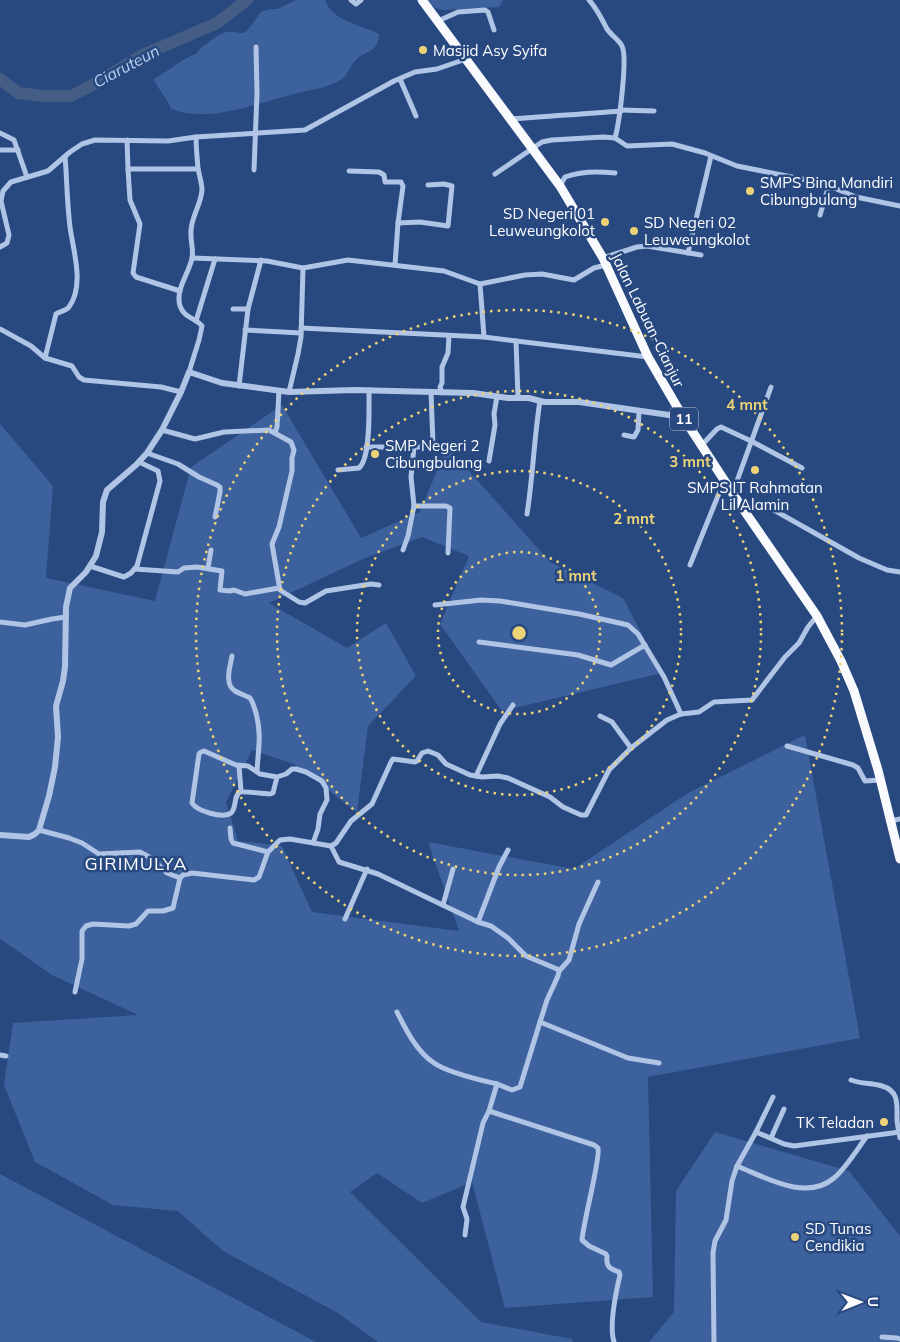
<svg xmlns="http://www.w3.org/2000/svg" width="900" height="1342" font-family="Mulish,sans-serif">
	<rect width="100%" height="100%" fill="#284880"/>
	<!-- green -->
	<g fill="#3d619d">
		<path d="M296 0H325C333 22 360 24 379 34 377 55 366 49 355 61 350 66 348 75 342 79 329 88 313 89 298 93 260 102 210 124 171 109 167 97 158 90 154 79 169 71 181 59 196 54 200 48 219 33 227 32 232 31 238 33 244 33L250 27 261 12 269 9H277Z"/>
		<path d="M424 0H503L499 7 444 10 435 8Z"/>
		<path d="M282 405 361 538 420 512 447 446 550 562 623 598 662 673 502 711 440 624 469 556 422 537 365 558 269 603 347 648 386 623 416 676 368 726 357 812 294 764 252 750 226 802 238 841 282 846 312 912 459 931 428 842 574 869 688 793 805 735 860 1038 648 1077 653 1297 505 1308 472 1182 422 1203 377 1173 350 1192 481 1322 572 1339 573 1342H378L338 1313 223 1251 178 1211 113 1205 35 1162 4 1085 13 1023 138 1015 52 975 2 940H0V424L53 486 46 578 155 601 191 467Z"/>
		<path d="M715 1132 849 1171 900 1236V1342H649L674 1312 676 1191Z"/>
		<path d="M0 1174 316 1342H0Z"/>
	</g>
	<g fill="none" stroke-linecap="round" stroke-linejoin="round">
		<!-- river -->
		<path stroke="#455d85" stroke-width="12" d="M0 79 18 93 44 96H71L94 84 143 55 217 23 247 0"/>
		<!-- minor -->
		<g stroke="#b0c4e5" stroke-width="5">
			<path d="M351 0 356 4 361 0"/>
			<path d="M589 0C598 10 601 18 607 29 611 35 619 40 622 46 628 58 619 124 615 138"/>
			<path d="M438 21 458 12 485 10 488 12 494 30"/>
			<path d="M400 79 416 116"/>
			<path d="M621 110 654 111"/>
			<path d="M512 119C548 116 585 114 621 111"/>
			<path d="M0 133 14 140 27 177"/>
			<path d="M127 140 128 169 130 200 140 224 133 273 136 277 180 291"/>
			<path d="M0 150H18"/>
			<path d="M128 169H198"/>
			<path d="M254 170 257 93 256 47"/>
			<path d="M349 171 379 172 384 175 385 182H401L403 186 398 223 395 265"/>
			<path d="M495 174 542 142 552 140 603 137 615 138 627 146 672 144 705 153 737 166 822 183 856 197 900 206"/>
			<path d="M560 186 565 177C581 171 598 171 615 173"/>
			<path d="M820 215 829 185"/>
			<path d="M398 223 420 222 448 226 452 186 444 184 428 185"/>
			<path d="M0 247 7 243 9 235 1 201 3 191 11 182 48 171 70 152 82 144 95 140 168 141 196 137 305 130 394 81 415 72 437 69 466 59"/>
			<path d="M688 253 711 156"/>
			<path d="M192 258 267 261 303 268 348 260 444 271 480 284 525 275 542 274 574 280 594 268 606 265"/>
			<path d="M603 258 637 247 647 246 701 255"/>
			<path d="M480 284 484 337"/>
			<path d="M233 309H248L239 386"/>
			<path d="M248 309 261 260"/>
			<path d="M196 321 215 259"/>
			<path d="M301 328 484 337 648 357"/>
			<path d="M0 329 31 346 45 358 72 366 79 377 84 380 161 387 181 392"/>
			<path d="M245 330 301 333"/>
			<path d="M516 341 518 398"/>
			<path d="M45 358 56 314C60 311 66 311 69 307 85 285 73 250 70 227 67 203 67 180 65 156"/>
			<path d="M189 372 199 340 202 326C196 318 184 318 180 306 175 289 189 274 192 258 194 250 190 240 191 231 191 217 201 205 202 190 202 183 199 175 198 168 197 157 196 147 196 137"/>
			<path d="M289 392 298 354 301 337 303 268"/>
			<path d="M442 393 440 387 442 383V367L448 353 449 336"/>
			<path d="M162 430 195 439 224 432 269 430 291 442 294 450 292 458V471L279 527 272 544 280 590 299 602 305 603 326 591 371 584 379 585"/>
			<path d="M275 433 277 427 279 391"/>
			<path d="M624 435 634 437 638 430 639 412"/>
			<path d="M701 446 717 429 721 427 751 441 802 468"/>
			<path d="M366 447H431L433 444 431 392"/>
			<path d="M147 453 178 464 199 477 217 485 220 487V492L215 517"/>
			<path d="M489 461 495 425 494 414 497 396"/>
			<path d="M338 470 359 468C371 458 369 407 369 390"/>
			<path d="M733 492 771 387"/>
			<path d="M414 506H446L450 508 448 553"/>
			<path d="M741 506 753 503 763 504 859 558 887 570 900 572"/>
			<path d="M527 514C533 476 534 438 540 401"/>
			<path d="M403 550 408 536 414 506 411 477 414 447"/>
			<path d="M690 565 724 481"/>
			<path d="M90 566 124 577 131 573 137 566 160 481 158 471 139 462"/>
			<path d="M208 568 211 550"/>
			<path d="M135 569 178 572 184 568 197 567 222 571 220 590 230 591 234 590 245 594 279 588"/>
			<path d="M435 605 481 600 500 601 579 614 628 625 638 634 664 677 681 714"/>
			<path d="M0 622 25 625 52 619 66 617"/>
			<path d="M479 642 578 655 611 665 645 645"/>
			<path d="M232 656C230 667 224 684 235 691 240 694 245 695 250 698 253 702 254 707 256 713 262 736 258 749 257 772"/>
			<path d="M600 716 612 722 631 748"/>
			<path d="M787 746 853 765 858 768 865 781 879 780"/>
			<path d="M239 766 241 791"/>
			<path d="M476 776 500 724 513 705"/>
			<path d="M277 777 273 793 270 794C267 794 241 791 240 792 233 796 237 808 231 813 223 819 197 811 192 803L199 754 201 752 204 751 236 765 248 766 260 774 277 777 286 774 292 769H296L306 772 322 781 326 788 327 800 320 814 318 829 313 843"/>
			<path d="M890 821 900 819"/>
			<path d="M230 828 231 839 233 843 268 852"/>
			<path d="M39 830 69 838 82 843 99 854 140 852 151 858 167 873 180 878"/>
			<path d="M331 846 339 862 378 874 478 922 491 926 508 938 526 956 557 969 559 971 558 976 547 1000 540 1022 628 1058 659 1063"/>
			<path d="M443 905 453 869"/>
			<path d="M345 919 367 869"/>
			<path d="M478 922 499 867 508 850"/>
			<path d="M559 971 569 960 579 924 598 882"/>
			<path d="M75 992 82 959V931L86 926 93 924 129 926 136 924 148 911H163L173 908 180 878 183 875 192 873 254 880 259 877 268 852 280 840 290 839 331 846 336 843 351 821 372 804 391 762 393 759 415 762 417 761 422 753 428 751 438 755 446 764 470 775 482 777 498 776 508 778 550 797 563 807 581 815H586L609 770 631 748 667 720 681 714 699 712 714 702 752 700 785 657 799 643 808 627 817 616"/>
			<path d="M397 1012C406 1030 417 1052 434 1063 448 1073 480 1080 497 1084"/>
			<path d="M0 1055 6 1056"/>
			<path d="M851 1080C861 1084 872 1083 882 1086 899 1091 897 1104 897 1118 897 1125 899 1131 900 1138"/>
			<path d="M489 1111 594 1145 598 1148C601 1157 583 1223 582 1240L589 1246 606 1254 607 1256C606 1266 609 1269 619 1272L620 1275C616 1292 609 1326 614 1342"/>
			<path d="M756 1132 784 1144 794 1146 900 1132"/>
			<path d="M771 1138 784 1109"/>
			<path d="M737 1166C765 1177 806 1202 834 1178 846 1168 858 1148 867 1136"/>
			<path d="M465 1235 467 1219 463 1207 483 1123 489 1111 497 1084 512 1090 520 1087 540 1022"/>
			<path d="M882 1337 897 1338 900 1339"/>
			<path d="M714 1342 713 1253 715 1241 726 1220 732 1181 737 1166 756 1132 773 1097"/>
		</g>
		<!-- tertiary -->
		<path stroke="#b0c4e5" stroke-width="6" d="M0 835 29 837 35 834 39 830 49 796 55 767 58 737 56 706 63 681 65 667 66 607 70 588 86 572 96 556 102 532 103 502 107 490 136 465 147 453 162 430 181 392 189 372 222 383 289 392 354 390 473 393 508 398H529L544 402H579L683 417"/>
		<!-- trunk -->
		<path stroke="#f8fafe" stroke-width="9" d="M422 0 560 186 603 258 648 357 683 417 741 506 817 616 841 661 854 691 878 770 900 859"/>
	</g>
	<!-- distance rings -->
	<g fill="none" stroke="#edd376" stroke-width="2.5" stroke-dasharray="2.5 5">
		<circle cx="519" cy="633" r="81"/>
		<circle cx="519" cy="633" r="162"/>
		<circle cx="519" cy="633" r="242"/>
		<circle cx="519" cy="633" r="323"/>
	</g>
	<!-- markers -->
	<g fill="#edd376" stroke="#284880" stroke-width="2">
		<circle cx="423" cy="50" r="5"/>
		<circle cx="750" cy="191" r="5"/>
		<circle cx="605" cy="222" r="5"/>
		<circle cx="634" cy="231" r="5"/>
		<circle cx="375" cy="454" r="5"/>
		<circle cx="755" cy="470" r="5"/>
		<circle cx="884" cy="1122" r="5"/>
		<circle cx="795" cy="1237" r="5"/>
	</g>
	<g text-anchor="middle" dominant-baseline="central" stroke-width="5" stroke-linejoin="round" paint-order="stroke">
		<!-- shield labels -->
		<rect fill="#284880" stroke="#bec8d9" stroke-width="1" x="670" y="407.5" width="28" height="23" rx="4"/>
		<g font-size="14" font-weight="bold" fill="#fff">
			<text x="684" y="419">11</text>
		</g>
		<!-- poi labels -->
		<g font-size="15" fill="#fff" stroke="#284880" text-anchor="start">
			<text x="433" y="50">Masjid Asy Syifa</text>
			<text x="760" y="182">SMPS Bina Mandiri<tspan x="760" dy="17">Cibungbulang</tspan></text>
			<text x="595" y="213" text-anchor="end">SD Negeri 01<tspan x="595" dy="17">Leuweungkolot</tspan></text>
			<text x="644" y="222">SD Negeri 02<tspan x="644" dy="17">Leuweungkolot</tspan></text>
			<text x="385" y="445">SMP Negeri 2<tspan x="385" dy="17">Cibungbulang</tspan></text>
			<text x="755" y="487" text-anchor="middle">SMPS IT Rahmatan<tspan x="755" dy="17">Lil Alamin</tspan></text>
			<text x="874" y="1122" text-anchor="end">TK Teladan</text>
			<text x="805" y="1228">SD Tunas<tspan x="805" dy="17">Cendikia</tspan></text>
		</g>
		<!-- street labels -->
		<g font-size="15" fill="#fff" stroke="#284880">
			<text transform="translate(648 320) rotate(64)">Jalan Labuan-Cianjur</text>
		</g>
		<!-- water labels -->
		<g font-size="16" font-style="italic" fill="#bbceed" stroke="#284880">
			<text transform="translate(126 66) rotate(-28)">Ciaruteun</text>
		</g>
		<!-- quarter labels -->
		<g font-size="18" letter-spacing="1" fill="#fff" stroke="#284880">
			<text x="136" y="863">GIRIMULYA</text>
		</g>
	</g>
	<circle cx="519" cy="633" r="8" fill="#edd376" stroke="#284880" stroke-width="2.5"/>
	<g font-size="15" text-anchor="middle" font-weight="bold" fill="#edd376" stroke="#284880" stroke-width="5" stroke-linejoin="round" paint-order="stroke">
		<text x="747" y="410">4 mnt</text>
		<text x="690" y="467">3 mnt</text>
		<text x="634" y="524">2 mnt</text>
		<text x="576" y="581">1 mnt</text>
	</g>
	<!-- north arrow -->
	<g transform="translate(860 1302) rotate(89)" stroke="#284880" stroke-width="4" paint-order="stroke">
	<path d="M0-4L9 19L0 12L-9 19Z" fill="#ffffff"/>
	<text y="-8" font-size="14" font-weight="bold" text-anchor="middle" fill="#ffffff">U</text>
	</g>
</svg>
